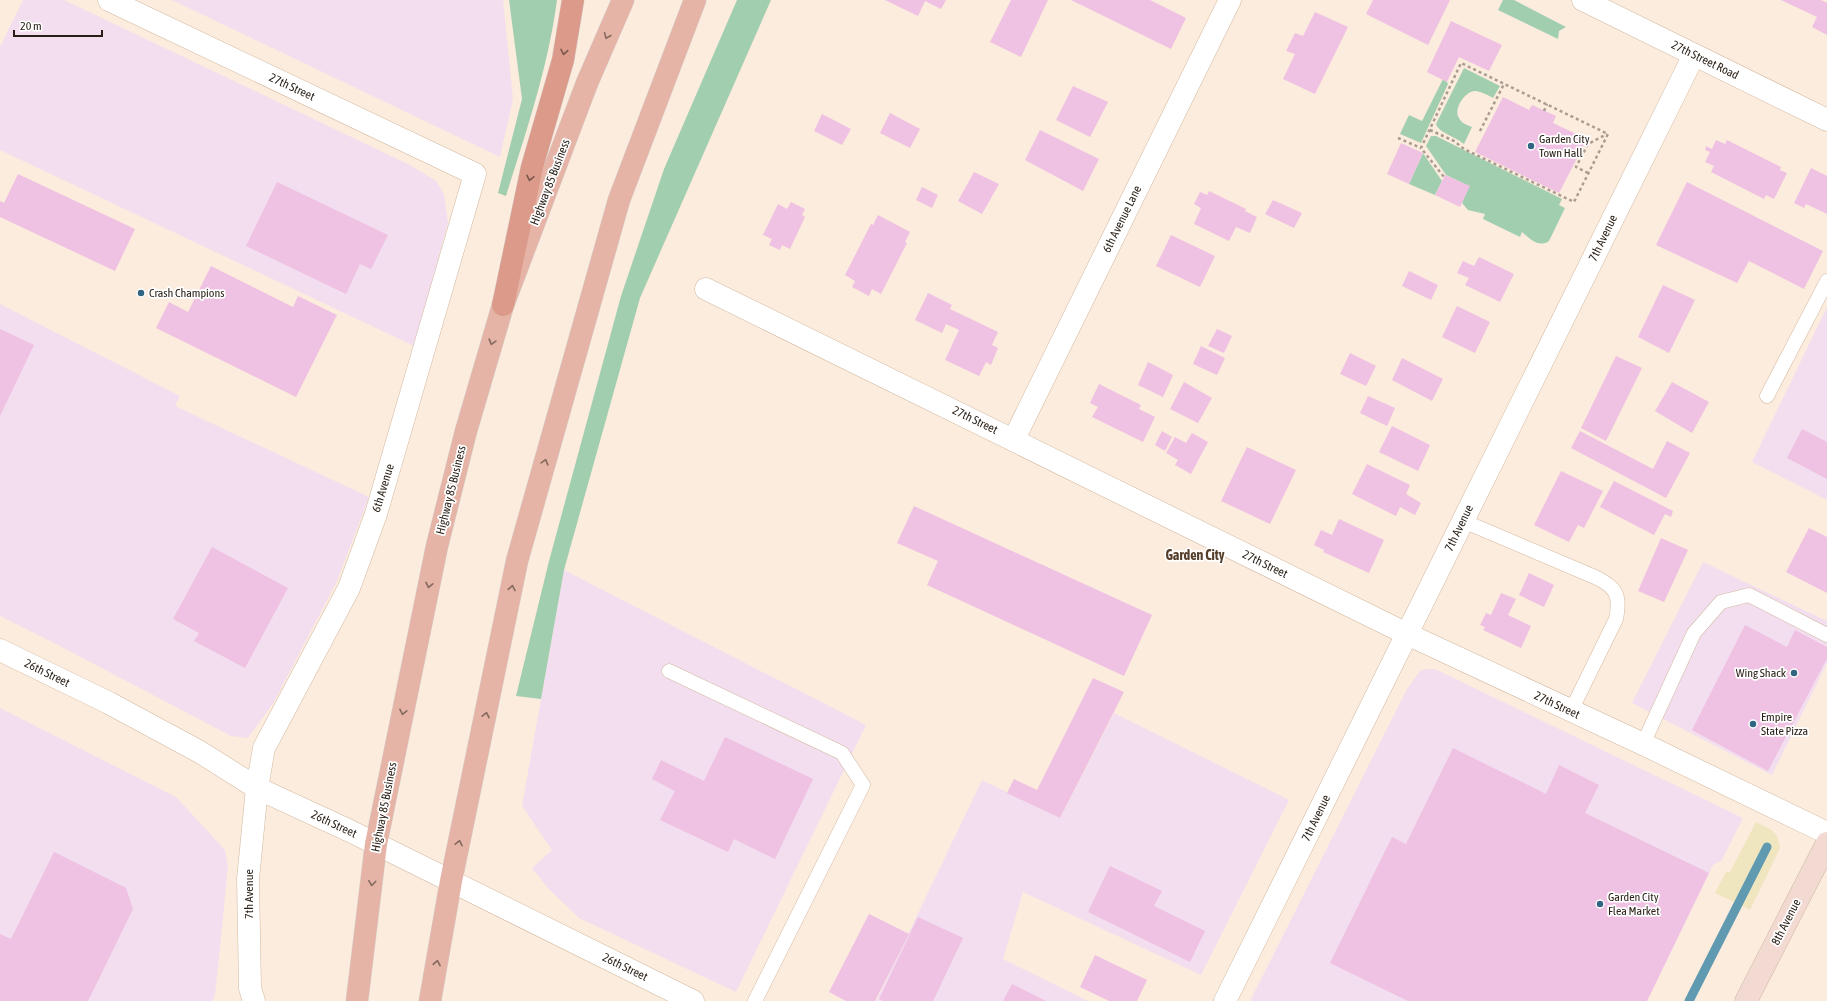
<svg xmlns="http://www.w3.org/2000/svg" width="1827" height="1001" font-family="'Asap Condensed',sans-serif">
	<rect width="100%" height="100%" fill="#fcecdd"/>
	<!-- commercial -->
	<g fill="#f2deee">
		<path d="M23 0H64L408 164 436 181 444 194 448 223 414 346 0 150V47Z"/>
		<path d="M172 0H503L513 99 500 157Z"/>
		<path d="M0 304 180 396 175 406 369 497 337 581 274 702 248 738 231 736 56 644 0 616Z"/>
		<path d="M1827 307V500L1752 462Z"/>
		<path d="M1703 562 1827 621V663L1772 775 1632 703Z"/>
		<path d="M564 570 866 725 736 992 579 918 548 888 532 868 552 850 522 806Z"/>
		<path d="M1426 669H1435L1743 818 1722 860 1713 865 1647 1001H1250L1407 689 1420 671Z"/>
		<path d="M0 708 176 797 225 850 228 866 219 957 215 995 212 1001H0Z"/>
		<path d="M1114 713 1289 800 1201 975 1023 892 1003 959 1088 1001H876L982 780 1060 818Z"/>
	</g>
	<!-- green -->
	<g fill="#a2ceb0">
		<path d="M509 0H557C548 68 526 132 506 196L498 193 522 99Z"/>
		<path d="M737 0H771L640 298 564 570 541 699 516 696 549 561 621 296 664 169Z"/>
		<path d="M1503 0H1514L1566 27 1559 31 1558 39 1498 10Z"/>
		<path d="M1464 68 1500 86 1493 98C1488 95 1480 91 1475 91 1465 91 1453 109 1459 118 1461 123 1467 125 1472 127L1464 144C1456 137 1439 133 1436 124Z"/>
		<path d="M1443 79 1447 82 1448 84 1421 143 1400 134 1409 115 1422 121Z"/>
		<path d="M1431 136H1436L1562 199 1559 205 1565 208 1549 241C1539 248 1530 239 1522 232L1520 237 1483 219 1485 214 1468 210 1462 203 1469 186 1446 175 1426 146Z"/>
		<path d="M1423 153 1442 181 1435 195 1409 184Z"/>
	</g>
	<!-- sand -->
	<path fill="#efe6c0" d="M1756 822C1772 830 1777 830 1780 848L1750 910 1740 905 1770 846 1766 845 1736 903 1715 893 1726 872H1730Z"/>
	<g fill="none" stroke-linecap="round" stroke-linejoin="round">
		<!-- stream -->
		<path stroke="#609ab0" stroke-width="9" d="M1689 1001 1767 847"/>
	</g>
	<!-- building -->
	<g fill="#efc1e3">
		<path d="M885 0H946L941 9 925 1 918 16Z"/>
		<path d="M1011 0H1048L1021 57 990 42Z"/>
		<path d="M1071 0H1150L1186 18 1171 49Z"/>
		<path d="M1373 0H1450L1428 45 1366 14Z"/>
		<path d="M1781 0H1821L1827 3V35L1812 27 1817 17Z"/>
		<path d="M1315 12 1348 27 1315 94 1283 79 1295 54 1286 51 1295 33 1303 36Z"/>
		<path d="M1451 21 1502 45 1489 71 1459 57 1447 82 1427 72Z"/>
		<path d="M1073 86 1108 102 1090 137 1056 120Z"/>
		<path d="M1503 97 1529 110 1532 105 1556 116 1553 123 1587 139 1559 193 1475 152Z"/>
		<path d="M890 113 920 129 910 148 880 133Z"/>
		<path d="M822 114 851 129 842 145 814 131Z"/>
		<path d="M1040 130 1099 159 1083 191 1025 160Z"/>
		<path d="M1716 140 1725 144 1727 140 1781 167 1780 170 1787 173 1774 199 1766 195 1764 199 1711 172 1714 166 1705 162 1710 152 1705 150 1706 146 1712 149Z"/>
		<path d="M1401 143 1423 153 1409 184 1387 174Z"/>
		<path d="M1811 168 1827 176V214L1806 204 1804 208 1794 203Z"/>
		<path d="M974 172 999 184 982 214 958 201Z"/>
		<path d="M18 174 135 229 115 271 0 217V201L4 203Z"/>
		<path d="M1445 175 1470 186 1460 207 1435 195Z"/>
		<path d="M277 182 388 235 371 269 360 264 346 294 246 246Z"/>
		<path d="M1687 182 1823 251 1804 289 1749 261 1737 283 1656 245Z"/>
		<path d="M922 187 938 195 932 208 916 200Z"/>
		<path d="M1209 191 1246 209 1245 211 1257 217 1250 233 1236 227 1229 241 1194 224 1201 208 1194 204 1200 192 1207 195Z"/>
		<path d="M1273 200 1302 213 1294 228 1265 214Z"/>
		<path d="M791 202 805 209 802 215 805 217 790 249 782 245 780 250 769 245 772 239 763 235 778 204 787 209Z"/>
		<path d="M878 215 910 232 905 242 907 243 881 294 872 289 869 296 852 287 855 281 845 275 871 224 873 225Z"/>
		<path d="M1171 235 1215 256 1200 287 1156 266Z"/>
		<path d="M1479 257 1514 274 1500 302 1465 285 1469 278 1457 273 1463 261 1474 266Z"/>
		<path d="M211 266 293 307 298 296 337 315 296 397 156 328 169 302 188 312Z"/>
		<path d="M1409 271 1438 285 1431 300 1402 286Z"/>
		<path d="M1663 285 1695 300 1669 353 1638 337Z"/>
		<path d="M928 293 952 305 950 309 998 332 992 345 998 348 991 365 986 362 979 376 945 360 959 330 946 324 942 333 915 320Z"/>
		<path d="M1457 306 1490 322 1475 353 1442 337Z"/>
		<path d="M0 329 34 345 0 416Z"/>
		<path d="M1217 329 1232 336 1224 353 1208 346Z"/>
		<path d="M1201 346 1225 358 1217 375 1193 364Z"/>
		<path d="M1350 353 1376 366 1366 386 1340 374Z"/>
		<path d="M1616 356 1642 368 1606 441 1581 428Z"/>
		<path d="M1402 358 1443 379 1432 401 1392 380Z"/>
		<path d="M1148 362 1173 375 1163 397 1138 385Z"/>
		<path d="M1184 382 1212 398 1198 423 1170 409Z"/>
		<path d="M1672 382 1709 402 1692 433 1655 411Z"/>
		<path d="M1099 384 1141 405 1139 409 1155 417 1143 442 1092 417 1098 407 1090 403Z"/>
		<path d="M1368 396 1395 408 1387 426 1360 413Z"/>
		<path d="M1392 426 1430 445 1418 471 1379 452Z"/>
		<path d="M1802 429 1827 442V479L1787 458Z"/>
		<path d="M1162 431 1172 437 1165 451 1155 445Z"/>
		<path d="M1580 431 1653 469 1667 441 1690 453 1666 498 1571 448Z"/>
		<path d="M1192 433 1208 442 1191 474 1175 465 1178 460 1166 453 1175 437 1186 443Z"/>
		<path d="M1247 447 1296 470 1270 524 1221 501Z"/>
		<path d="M1367 464 1410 485 1406 494 1421 503 1415 515 1400 507 1396 516 1352 494Z"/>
		<path d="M1561 471 1603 491 1584 528 1578 525 1569 542 1534 525Z"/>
		<path d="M1614 481 1673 511 1671 517 1665 514 1654 535 1600 507Z"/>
		<path d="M914 506 1152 615 1124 676 927 585 938 561 897 543Z"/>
		<path d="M1339 519 1384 540 1369 573 1323 552 1324 550 1314 545 1321 530 1332 535Z"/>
		<path d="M1809 528 1827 537V593L1786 572Z"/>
		<path d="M1661 538 1688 550 1664 602 1638 591Z"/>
		<path d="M212 547 288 588 245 668 194 641 199 633 173 619Z"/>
		<path d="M1529 573 1554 585 1544 607 1519 595Z"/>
		<path d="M1501 593 1516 599 1508 615 1531 626 1521 648 1483 630 1485 627 1480 625 1486 613 1491 615Z"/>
		<path d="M1745 625 1787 647 1795 630 1827 647V659L1823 666 1768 771 1692 730Z"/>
		<path d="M1093 678 1124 692 1060 818 1007 793 1014 779 1037 790Z"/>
		<path d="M725 737 813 779 775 859 734 839 728 852 660 820 675 791 652 779 661 760 704 781Z"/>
		<path d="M1453 748 1546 794 1559 765 1599 785 1585 813 1709 873 1647 1001H1408L1330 963 1392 837 1406 844Z"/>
		<path d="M54 852 126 888 133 909 88 1001H0V934L11 939Z"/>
		<path d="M1110 866 1162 891 1154 906 1205 931 1190 962 1088 912Z"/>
		<path d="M869 914 909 934 875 1001H846L829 992Z"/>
		<path d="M918 917 963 938 933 1001H883L879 999Z"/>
		<path d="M1095 955 1147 980 1137 1001H1109L1080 987Z"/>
		<path d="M1012 984 1046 1001H1003Z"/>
	</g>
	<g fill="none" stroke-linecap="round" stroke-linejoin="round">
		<!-- service casing -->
		<g stroke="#d2b8a0" stroke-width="15">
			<g id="service">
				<path d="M1767 396 1827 281"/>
				<path d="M1463 521 1595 577C1616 587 1621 595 1616 619L1571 711"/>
				<path d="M669 671 842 753 863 785 755 1001"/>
				<path d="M1643 744 1694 633 1721 602 1749 595 1827 635"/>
			</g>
		</g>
		<!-- minor casing -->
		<g stroke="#d2b8a0" stroke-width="23">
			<g id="minor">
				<path d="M109 0 475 174 376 514 349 588 264 748 257 788 248 879 250 988 254 1001"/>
				<path d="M1583 0 1827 120"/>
				<path d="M706 289 1407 634 1643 744 1827 833"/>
				<path d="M1014 439 1230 0"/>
				<path d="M0 650 109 703 200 752 257 788 350 831 693 1001"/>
				<path d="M1225 1001 1694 55"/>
			</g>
		</g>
		<!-- secondary casing -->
		<g stroke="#d2b8a0" stroke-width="23">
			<path id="secondary" d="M1746 1001 1827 843"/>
		</g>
		<!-- primary casing -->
		<g stroke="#d8d6d5" stroke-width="23">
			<g id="primary">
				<path d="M357 1001 376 844 385 800 437 546 466 431 503 305 587 83 623 0"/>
				<path d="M430 1001 451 881 517 561 619 200 695 0"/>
			</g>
		</g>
		<!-- trunk casing -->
		<g stroke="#d8d6d5" stroke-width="23">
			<path id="trunk" d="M503 305 532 167 563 60 573 0"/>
		</g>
		<!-- path -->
		<g stroke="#aa9c90" stroke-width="2.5" stroke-dasharray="3 3" stroke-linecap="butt">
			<path d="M1544 111 1547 104"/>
			<path d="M1430 130 1454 141 1464 149 1574 202 1608 134 1461 63 1421 148 1444 177"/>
			<path d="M1480 131 1504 84"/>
			<path d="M1398 138 1421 148"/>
			<path d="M1588 173 1576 167 1588 144 1607 134"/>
		</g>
		<!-- service -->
		<use href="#service" stroke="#fff" stroke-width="14"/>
		<!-- minor -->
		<use href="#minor" stroke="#fff" stroke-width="22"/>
		<!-- secondary -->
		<use href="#secondary" stroke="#f2dad3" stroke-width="22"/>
		<!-- primary -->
		<use href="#primary" stroke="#e5b4a7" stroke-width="22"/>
		<!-- trunk -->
		<use href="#trunk" stroke="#dc9b8a" stroke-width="22"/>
	</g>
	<!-- one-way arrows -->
	<defs><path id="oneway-chevron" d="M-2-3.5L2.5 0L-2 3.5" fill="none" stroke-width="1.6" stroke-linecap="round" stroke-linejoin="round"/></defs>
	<g stroke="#86695e">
		<use href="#oneway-chevron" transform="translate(607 36) rotate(113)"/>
		<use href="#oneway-chevron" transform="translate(492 342) rotate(106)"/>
		<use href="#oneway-chevron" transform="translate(545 462) rotate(-74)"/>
		<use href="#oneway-chevron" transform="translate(429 585) rotate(102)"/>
		<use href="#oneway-chevron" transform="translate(512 588) rotate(-79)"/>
		<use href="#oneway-chevron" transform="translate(403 712) rotate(102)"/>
		<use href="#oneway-chevron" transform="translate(486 715) rotate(-78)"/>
		<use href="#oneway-chevron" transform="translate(459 843) rotate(-78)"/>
		<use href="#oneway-chevron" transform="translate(372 883) rotate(97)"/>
		<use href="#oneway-chevron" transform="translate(437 963) rotate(-80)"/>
	</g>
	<g stroke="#79564a">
		<use href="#oneway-chevron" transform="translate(564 52) rotate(101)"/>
		<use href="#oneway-chevron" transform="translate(530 178) rotate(102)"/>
	</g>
	<!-- markers -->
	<g fill="#316582" stroke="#fff" stroke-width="1.5">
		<circle cx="1531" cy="146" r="4"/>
		<circle cx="141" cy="293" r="4"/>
		<circle cx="1794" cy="673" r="4"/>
		<circle cx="1753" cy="724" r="4"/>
		<circle cx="1600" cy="904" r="4"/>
	</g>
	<g text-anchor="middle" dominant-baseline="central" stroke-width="3.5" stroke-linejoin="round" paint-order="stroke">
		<!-- street labels -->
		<g font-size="12" fill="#281e15" stroke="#fff">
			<text transform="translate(1705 60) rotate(26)">27th Street Road</text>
			<text transform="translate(292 87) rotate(25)">27th Street</text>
			<text transform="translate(550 182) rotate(-69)">Highway 85 Business</text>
			<text transform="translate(1122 219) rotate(-64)">6th Avenue Lane</text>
			<text transform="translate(1603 238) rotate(-64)">7th Avenue</text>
			<text transform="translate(975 420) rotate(26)">27th Street</text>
			<text transform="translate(383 488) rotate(-73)">6th Avenue</text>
			<text transform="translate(451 490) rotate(-76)">Highway 85 Business</text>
			<text transform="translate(1459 528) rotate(-64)">7th Avenue</text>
			<text transform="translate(1265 564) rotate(26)">27th Street</text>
			<text transform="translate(47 673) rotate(26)">26th Street</text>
			<text transform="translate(1557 705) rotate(25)">27th Street</text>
			<text transform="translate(384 807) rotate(-79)">Highway 85 Business</text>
			<text transform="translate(1316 818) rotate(-64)">7th Avenue</text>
			<text transform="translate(334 824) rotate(25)">26th Street</text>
			<text transform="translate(249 894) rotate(-90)">7th Avenue</text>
			<text transform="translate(1786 922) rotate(-63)">8th Avenue</text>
			<text transform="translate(625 967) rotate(26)">26th Street</text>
		</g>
		<!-- poi labels -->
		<g font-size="12" fill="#281e15" stroke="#fff" text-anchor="start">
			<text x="1539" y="139">Garden City<tspan x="1539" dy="14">Town Hall</tspan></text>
			<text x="149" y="293">Crash Champions</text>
			<text x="1786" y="673" text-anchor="end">Wing Shack</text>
			<text x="1761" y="717">Empire<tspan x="1761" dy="14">State Pizza</tspan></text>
			<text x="1608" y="897">Garden City<tspan x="1608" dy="14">Flea Market</tspan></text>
		</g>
		<!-- quarter labels -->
		<g font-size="14" font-weight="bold" fill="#553f2a" stroke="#fff">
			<text x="1195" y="555">Garden City</text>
		</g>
	</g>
	<!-- scale -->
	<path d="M14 30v6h88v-6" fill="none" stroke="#281e15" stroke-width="2"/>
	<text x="20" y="30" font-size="12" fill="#281e15" stroke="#ffffff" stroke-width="3" paint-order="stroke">20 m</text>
</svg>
